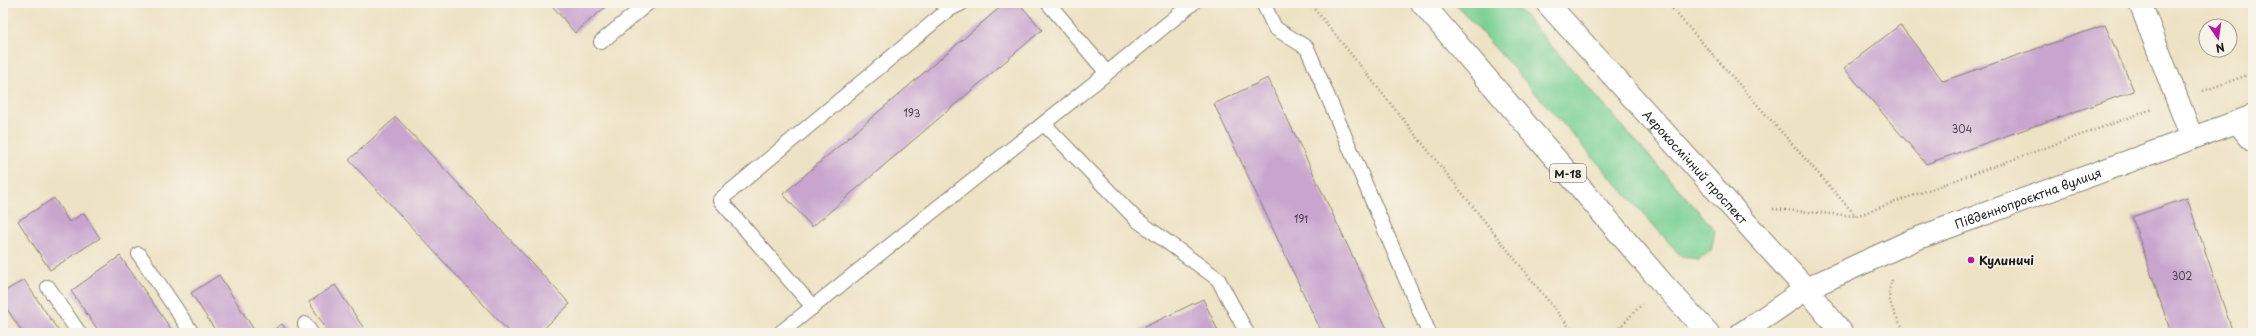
<svg xmlns="http://www.w3.org/2000/svg" width="2256" height="336" font-family="'Playpen Sans',sans-serif">
	<rect width="100%" height="100%" fill="#f7f3e8"/>
	<filter id="ink" filterUnits="userSpaceOnUse"><feTurbulence type="fractalNoise" baseFrequency=".025" numOctaves="2"/><feDisplacementMap in="SourceGraphic" scale="8" xChannelSelector="R" yChannelSelector="G"/><feConvolveMatrix kernelMatrix="1 2 1 2 8 2 1 2 1" color-interpolation-filters="sRGB"/></filter>
	<filter id="wash" filterUnits="userSpaceOnUse"><feTurbulence type="fractalNoise" baseFrequency=".012" numOctaves="4" result="noise"/><feDisplacementMap in="SourceGraphic" scale="16" xChannelSelector="R" yChannelSelector="G"/><feGaussianBlur stdDeviation="0.9" result="paint"/><feColorMatrix in="noise" values="0 0 0 0 0 0 0 0 0 0 0 0 0 0 0 0 0 1.4 0 .05"/><feComposite in="paint" operator="in"/></filter>
	<g filter="url(#wash)">
		<rect width="100%" height="100%" fill="#eee2c4"/>
		<!-- green -->
		<path fill="#7cd195" stroke="#4c7658" d="M1455 3H1513L1715 230 1711 251 1699 259 1682 257Z"/>
		<g id="blocks">
			<!-- building -->
			<g fill="#c8a4cf">
				<path d="M550 3H610L575 33Z"/>
				<path d="M1005 3H1019L1042 30 812 227 783 194Z"/>
				<path d="M1900 25 1943 81 2105 25 2134 91 1926 164 1844 68Z"/>
				<path d="M1268 78 1389 333H1322L1214 104Z"/>
				<path d="M396 117 570 304 539 333H510L349 160Z"/>
				<path d="M54 198 69 222 84 213 100 238 50 270 18 221Z"/>
				<path d="M2187 198 2233 333H2171L2132 217Z"/>
				<path d="M120 256 174 333H100L71 291Z"/>
				<path d="M219 275 256 333H217L191 293Z"/>
				<path d="M24 280 60 333H23L3 303V292Z"/>
				<path d="M335 285 367 333H329L309 302Z"/>
				<path d="M1203 299 1219 333H1132Z"/>
				<path d="M282 324 288 333H268Z"/>
			</g>
		</g>
	</g>
	<g filter="url(#ink)">
		<use href="#blocks" fill-opacity="0" stroke="#857f70" stroke-width="1"/>
		<g fill="none" stroke-linecap="round" stroke-linejoin="round">
			<!-- lane casing -->
			<g stroke="#857f70" stroke-width="16">
				<g id="lane">
					<path d="M1048 3 1107 73"/>
					<path d="M1263 3 1275 28 1307 48 1429 333"/>
					<path d="M948 10 962 3"/>
					<path d="M601 42 648 3"/>
					<path d="M1044 124 1137 220 1218 279 1247 333"/>
					<path d="M139 254 192 333"/>
					<path d="M48 287 79 333"/>
					<path d="M813 307 720 200 948 10 942 3"/>
					<path d="M305 324 311 333"/>
					<path d="M780 333 1107 73 1193 3"/>
				</g>
			</g>
			<!-- street casing -->
			<g stroke="#857f70" stroke-width="24">
				<g id="street">
					<path d="M2140 3 2192 138"/>
					<path d="M2237 122 2253 141"/>
				</g>
			</g>
			<!-- secondary casing -->
			<g stroke="#857f70" stroke-width="24">
				<g id="secondary">
					<path id="s1" d="M1806 289 1913 240 2253 116"/>
				</g>
			</g>
			<!-- primary casing -->
			<g stroke="#857f70" stroke-width="24">
				<g id="primary">
					<path d="M1422 3 1663 284 1708 333"/>
					<path id="s2" d="M1547 3 1806 289 1842 333"/>
					<path d="M1742 333 1806 289"/>
				</g>
			</g>
			<!-- path -->
			<g stroke="#857f70" stroke-width="2.5" stroke-dasharray="1 3" stroke-linecap="butt">
				<path d="M1310 3 1574 333"/>
				<path d="M1667 3 1856 216"/>
				<path d="M2203 91 2253 73"/>
				<path d="M1773 209 1856 216 2153 109"/>
				<path d="M1892 280C1884 299 1895 317 1907 333"/>
				<path d="M1621 326 1626 333"/>
				<path d="M1609 333 1621 326 1642 304"/>
			</g>
			<!-- lane -->
			<use href="#lane" stroke="#fff" stroke-width="14"/>
			<!-- street -->
			<use href="#street" stroke="#fff" stroke-width="22"/>
			<!-- secondary -->
			<use href="#secondary" stroke="#fff" stroke-width="22"/>
			<!-- primary -->
			<use href="#primary" stroke="#fff" stroke-width="22"/>
		</g>
	</g>
	<!-- markers -->
	<circle fill="#b5179e" stroke="#f7f3e8" stroke-width="1.5" cx="1971" cy="260" r="4"/>
	<g text-anchor="middle" dominant-baseline="central" stroke-width="3.5" stroke-linejoin="round" paint-order="stroke">
		<!-- number labels -->
		<g font-size="10" fill="#473e49">
			<text x="912" y="112">193</text>
			<text x="1962" y="128">304</text>
			<text x="1301" y="218">191</text>
			<text x="2182" y="275">302</text>
		</g>
		<!-- shield labels -->
		<rect fill="#f7f3e8" stroke="#5e5c59" stroke-width="1" x="1550" y="164" width="36" height="18" rx="3"/>
		<g font-size="11" font-weight="bold" fill="#1c1c1c">
			<text x="1568" y="173">М-18</text>
		</g>
		<!-- street labels -->
		<g font-size="12" fill="#1c1c1c" stroke="#f7f3e8">
			<text stroke="none"><textPath href="#s2" startOffset="221">Аерокосмічний проспект</textPath></text>
			<text stroke="none"><textPath href="#s1" startOffset="240">Південнопроєктна вулиця</textPath></text>
		</g>
		<!-- poi labels -->
		<g font-size="12" font-weight="bold" fill="#1c1c1c" stroke="#f7f3e8" text-anchor="start">
			<text x="1979" y="260">Кулиничі</text>
		</g>
	</g>
	<!-- margin -->
	<rect width="2256" height="336" fill="none" stroke="#f7f3e8" stroke-width="16"/>
	<!-- north arrow -->
	<g transform="translate(2218 38) rotate(167)"><circle r="19" fill="#f7f3e8" stroke="#9f9d96"/>
	<path d="M0-3L7 15L0 10L-7 15Z" fill="#b5179e"/>
	<text y="-6" font-size="11" font-weight="bold" text-anchor="middle" fill="#1c1c1c">N</text>
	</g>
</svg>
